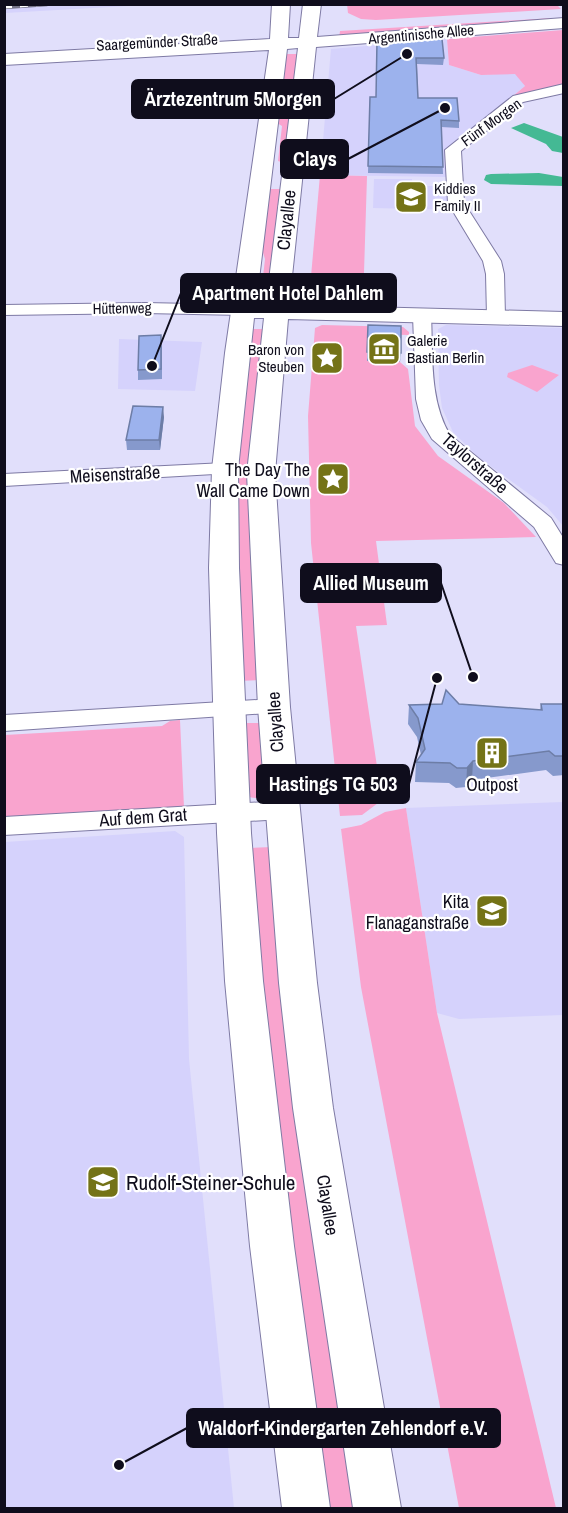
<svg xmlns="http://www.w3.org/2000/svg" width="568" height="1513" font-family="'Archivo Narrow',sans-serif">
	<rect width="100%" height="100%" fill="#e1dffb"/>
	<!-- built -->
	<g fill="#d5d2fc">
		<path d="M5 4H146V5L5 13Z"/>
		<path d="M447 39 449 65 481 75 515 73 525 86 446 150 447 177 320 175 331 49Z"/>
		<path d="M374 179H412V186H449L453 210 373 208Z"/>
		<path d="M446 325 563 328V526L547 507 478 457 453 432 442 408 439 385 438 329Z"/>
		<path d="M119 339 202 342 195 391 118 389Z"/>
		<path d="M563 802V1015L459 1019 437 1013 406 808Z"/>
		<path d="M175 831 184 837 189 1059 234 1508H5V842Z"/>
	</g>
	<!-- green -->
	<g fill="#f9a4ce">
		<path d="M478 4 557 5 561 9 376 20 361 19 348 13 347 4Z"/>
		<path d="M553 18 560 19 339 38 340 31Z"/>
		<path d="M563 30V84L513 96 525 86 515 74 481 75 449 65 447 39Z"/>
		<path d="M286 54H297L293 96H280Z"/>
		<path d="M279 106H291L284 163 278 161 282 126 277 123Z"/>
		<path d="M320 175 367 176 363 304 314 303 309 299Z"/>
		<path d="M268 189H281L269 295H261L265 259 261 246Z"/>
		<path d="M322 325 403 327 409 332V335L368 334 367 361 400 362 408 369 415 426 438 456 504 503 536 537 376 541 387 625 356 626 382 800 362 815 340 816 311 543 308 416 315 328Z"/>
		<path d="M248 329H266L261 680 238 681 232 526Z"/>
		<path d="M532 365 559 375 537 392 507 377 508 373Z"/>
		<path d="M180 720 184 807 5 818V735L162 726 170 721Z"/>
		<path d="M244 723H260L267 795C261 799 251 799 245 795Z"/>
		<path d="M406 808 437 1013 556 1508H459L361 987 341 829 361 825 385 812Z"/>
		<path d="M272 847 327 1291 361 1508H325L296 1295 248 848Z"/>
	</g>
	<!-- water -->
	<g fill="#44b994">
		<path d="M524 123 563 137V153L552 151 546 144 511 128Z"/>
		<path d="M539 173 563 177V186L491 184 484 180 486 175 491 174Z"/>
	</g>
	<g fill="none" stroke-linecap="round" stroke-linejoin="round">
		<!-- minor casing -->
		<g stroke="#7e7aa4" stroke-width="2">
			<g id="minor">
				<path d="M564 84V93L523 102 461 151 464 203 501 261 504 274 505 317 502 321H490L487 317 486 274 483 261 448 203 445 150 513 96Z"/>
				<path d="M145 303 242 305 248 306 251 310 248 314 242 315 145 313 4 315V305Z"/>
				<path d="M422 309 428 311 431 315C433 355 429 400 450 435L551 518 564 539V565L556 563 534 527 432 439 421 420 416 399 413 315 416 311Z"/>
				<path d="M225 463 232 465 235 469 232 473 4 486V474Z"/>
				<path d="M274 699 283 702 286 707 283 712 4 731V715Z"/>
				<path d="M283 801 292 804 296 810 292 816 283 819 4 835V817Z"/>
			</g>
		</g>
		<!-- secondary casing -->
		<g stroke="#7e7aa4" stroke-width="2">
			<path id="secondary" d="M272 4H290L288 38H299L303 4H321L317 37 564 18V28L316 47 289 305 564 312V326L288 319 275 473 290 707 317 983 333 1108 401 1508H353L293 1108 279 983 258 707 247 473 264 318H254L238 469 239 568 251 833 263 981 294 1246 330 1508H282L250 1246 225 981 217 833 209 568 212 469 225 353 269 50 4 65V54L270 39ZM298 48 266 304H256L287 49Z"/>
		</g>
		<!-- minor -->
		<use href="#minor" fill="#fff" fill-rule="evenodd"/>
		<!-- secondary -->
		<use href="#secondary" fill="#fff" fill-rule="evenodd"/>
		<!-- rail casing -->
		<g stroke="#747287" stroke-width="4.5">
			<path id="rail" d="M4 7 47 4"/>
		</g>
		<!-- rail -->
		<use href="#rail" stroke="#fff" stroke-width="3" stroke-dasharray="8" stroke-linecap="butt"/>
	</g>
	<!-- wall -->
	<g fill="#8699cc">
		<path d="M377 41 444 58 443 65 417 64 418 98 459 121V128L441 127 443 174 368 173 370 97H376Z"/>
		<path d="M368 325 401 353 400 362 367 361Z"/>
		<path d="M162 345V379L138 380V370Z"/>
		<path d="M164 417 160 450H127L126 440Z"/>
		<path d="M459 704 540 710 541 704H564V775L553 776 546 770 472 780 466 787 456 788 449 783 415 782 416 762 421 755 417 737 408 724 409 705Z"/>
	</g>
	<!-- shaded-wall -->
	<g fill="#6d7da6">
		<path d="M163 407 164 417 160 450 159 440Z"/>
		<path d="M473 761 472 780 466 787 467 768Z"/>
	</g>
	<!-- building -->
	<g fill="#9cb2ed" stroke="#6d7da6" stroke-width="1.5">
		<path d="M404 38 442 39 444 58H416L418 98H457L459 121 441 120 443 167 368 166 370 97H376L377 41 404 42Z"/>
		<path d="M368 325 401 326V353L367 352Z"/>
		<path d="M161 335V369L138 370 139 336Z"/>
		<path d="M133 406 163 407 159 440H126Z"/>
		<path d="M446 690 459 704 542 710 541 704H564V756H555L549 751 473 761 467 768H457L450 763 416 762 425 749 418 718 409 705 442 704Z"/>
	</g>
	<!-- icons -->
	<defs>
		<g id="school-square" transform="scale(1.725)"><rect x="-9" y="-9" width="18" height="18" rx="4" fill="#747317" stroke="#fff"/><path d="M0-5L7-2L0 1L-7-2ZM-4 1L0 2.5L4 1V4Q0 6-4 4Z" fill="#fff"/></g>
		<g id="museum-square" transform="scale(1.725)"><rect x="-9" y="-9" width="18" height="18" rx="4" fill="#747317" stroke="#fff"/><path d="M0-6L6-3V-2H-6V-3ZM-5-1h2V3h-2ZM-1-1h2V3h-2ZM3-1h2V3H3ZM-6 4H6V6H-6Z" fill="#fff"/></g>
		<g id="sight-square" transform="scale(1.725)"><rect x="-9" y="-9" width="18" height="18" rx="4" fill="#747317" stroke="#fff"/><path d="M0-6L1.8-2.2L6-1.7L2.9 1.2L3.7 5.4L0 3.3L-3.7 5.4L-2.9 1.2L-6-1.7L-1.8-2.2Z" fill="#fff"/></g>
		<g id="building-square" transform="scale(1.725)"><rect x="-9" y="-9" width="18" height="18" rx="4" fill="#747317" stroke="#fff"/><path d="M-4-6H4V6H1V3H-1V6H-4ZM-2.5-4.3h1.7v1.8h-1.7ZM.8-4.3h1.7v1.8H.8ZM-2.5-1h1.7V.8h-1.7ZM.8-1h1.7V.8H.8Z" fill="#fff"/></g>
	</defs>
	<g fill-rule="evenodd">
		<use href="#school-square" x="411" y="197"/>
		<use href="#museum-square" x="384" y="349"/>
		<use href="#sight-square" x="327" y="358"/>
		<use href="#sight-square" x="333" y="479"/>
		<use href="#building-square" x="492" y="753"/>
		<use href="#school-square" x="492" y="911"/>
		<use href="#school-square" x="103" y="1182"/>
	</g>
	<g text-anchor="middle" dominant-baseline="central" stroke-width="4.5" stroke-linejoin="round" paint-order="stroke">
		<!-- far-street labels -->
		<g font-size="15" fill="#0f0d1c" stroke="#fff">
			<text transform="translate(421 34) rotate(-5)">Argentinische Allee</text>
			<text transform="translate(157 42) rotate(-3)">Saargemünder Straße</text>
			<text transform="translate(491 122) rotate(-36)">Fünf Morgen</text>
			<text transform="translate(122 308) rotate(-1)">Hüttenweg</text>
		</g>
		<!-- far-poi labels -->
		<g font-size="15" fill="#0f0d1c" stroke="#fff" text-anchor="start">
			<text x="434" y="188">Kiddies<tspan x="434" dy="17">Family II</tspan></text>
			<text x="407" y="340">Galerie<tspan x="407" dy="17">Bastian Berlin</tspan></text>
			<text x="304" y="349" text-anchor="end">Baron von<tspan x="304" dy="17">Steuben</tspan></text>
		</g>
		<!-- street labels -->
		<g font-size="18" fill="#0f0d1c" stroke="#fff">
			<text transform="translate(286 220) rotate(-84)">Clayallee</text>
			<text transform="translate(475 463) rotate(41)">Taylorstraße</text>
			<text transform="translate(115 474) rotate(-3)">Meisenstraße</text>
			<text transform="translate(275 722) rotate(-94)">Clayallee</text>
			<text transform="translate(143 817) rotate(-4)">Auf dem Grat</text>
			<text transform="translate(328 1205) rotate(81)">Clayallee</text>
		</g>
		<!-- poi labels -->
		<g font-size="18" fill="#0f0d1c" stroke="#fff" text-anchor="end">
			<text x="310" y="469">The Day The<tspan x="310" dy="21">Wall Came Down</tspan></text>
			<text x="492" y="784" text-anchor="middle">Outpost</text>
			<text x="469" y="901">Kita<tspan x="469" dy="21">Flanaganstraße</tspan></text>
		</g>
		<!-- near-poi labels -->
		<g font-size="21" fill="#0f0d1c" stroke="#fff" text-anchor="start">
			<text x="126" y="1182">Rudolf-Steiner-Schule</text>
		</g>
	</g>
	<!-- callouts -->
	<path fill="none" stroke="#0f0d1c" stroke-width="2" d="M407 54L334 99M445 108L348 159M152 366L181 293M473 677L441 583M437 678L409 784M119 1465L187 1428"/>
	<g fill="#0f0d1c" stroke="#fff" stroke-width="2">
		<circle cx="407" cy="54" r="6"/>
		<circle cx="445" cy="108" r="6"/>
		<circle cx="152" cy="366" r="6"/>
		<circle cx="473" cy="677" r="6"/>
		<circle cx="437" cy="678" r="6"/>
		<circle cx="119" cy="1465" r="6"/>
	</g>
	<g fill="#0f0d1c" stroke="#0f0d1c" stroke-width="2">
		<rect x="132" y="80" width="202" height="38" rx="6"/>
		<rect x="281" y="140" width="67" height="38" rx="6"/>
		<rect x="181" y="274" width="215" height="38" rx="6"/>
		<rect x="301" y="564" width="140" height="38" rx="6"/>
		<rect x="257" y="765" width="152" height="38" rx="6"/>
		<rect x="187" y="1409" width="313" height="38" rx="6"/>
	</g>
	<g font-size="20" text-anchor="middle" font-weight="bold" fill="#fff">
		<text x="233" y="106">Ärztezentrum 5Morgen</text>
		<text x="315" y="166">Clays</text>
		<text x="288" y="300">Apartment Hotel Dahlem</text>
		<text x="371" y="590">Allied Museum</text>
		<text x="333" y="791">Hastings TG 503</text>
		<text x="343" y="1435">Waldorf-Kindergarten Zehlendorf e.V.</text>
	</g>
	<!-- border -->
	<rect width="568" height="1513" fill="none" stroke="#0f0d1c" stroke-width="12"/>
</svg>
